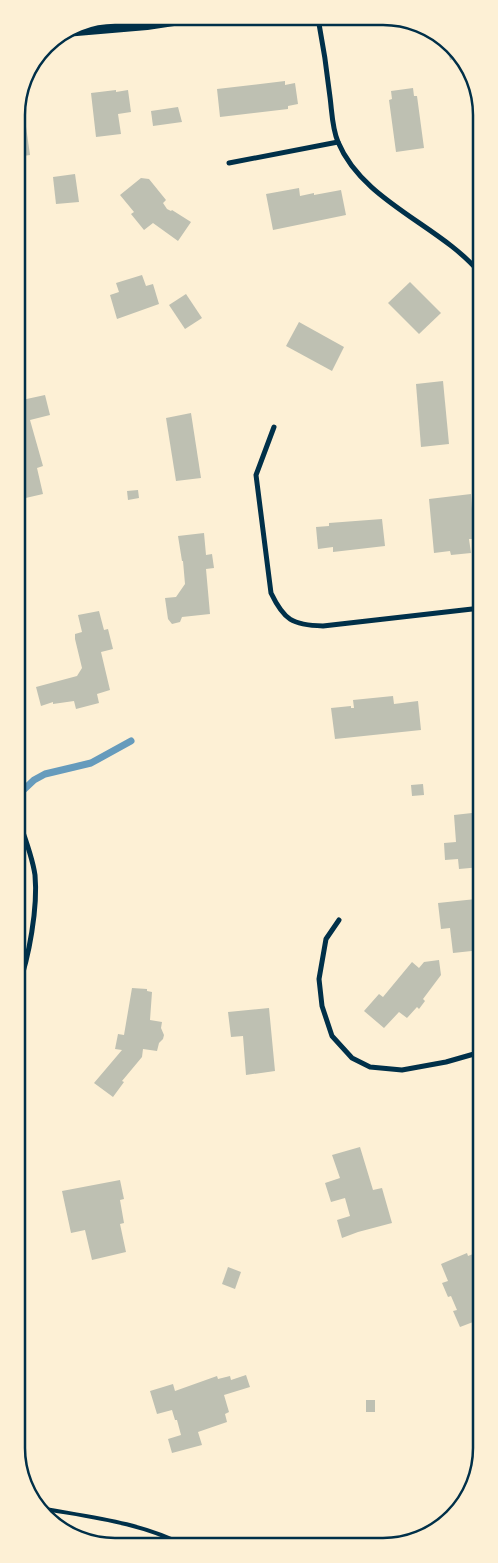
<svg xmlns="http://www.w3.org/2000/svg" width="498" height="1563" font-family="Inter,sans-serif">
	<rect width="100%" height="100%" fill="#fdf0d5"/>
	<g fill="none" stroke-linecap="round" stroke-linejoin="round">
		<!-- stream -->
		<path stroke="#669bbc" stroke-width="7" d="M17 796 34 780 45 774 91 763 131 741"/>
	</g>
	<!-- building -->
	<g fill="#bec0b2">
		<path d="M446 41 453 45 460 58 450 60Z"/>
		<path d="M285 81V85L295 83 298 104 288 106V109L220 117 217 89Z"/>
		<path d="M413 88 414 96H417L424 148 396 152 389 100 392 99 391 91Z"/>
		<path d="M116 90V92L128 90 131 112 118 114 121 134 96 137 91 93Z"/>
		<path d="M21 91 30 155 17 157 16 108Z"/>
		<path d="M178 107 182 122 153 126 151 111Z"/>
		<path d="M75 174 79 202 56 204 53 177Z"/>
		<path d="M141 178 149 179 166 200 163 203 167 209 171 211 172 210 191 222 178 241 153 223 144 230 131 214 134 212 120 195Z"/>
		<path d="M299 188 300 196 314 193V195L341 190 346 215 273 230 266 194Z"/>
		<path d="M142 275 146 286 153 284 159 304 117 319 110 295 119 292 116 283Z"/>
		<path d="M410 282 441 313 419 334 388 303Z"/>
		<path d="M186 294 202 318 185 329 169 305Z"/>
		<path d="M299 322 344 347 332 371 286 346Z"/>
		<path d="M443 381 449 444 421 447 416 384Z"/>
		<path d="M17 395H19L22 400 45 395 50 415 30 420 43 466 37 468 43 494 17 500Z"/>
		<path d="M191 413 201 478 176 481 166 418Z"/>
		<path d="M138 490 139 498 128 500 127 491Z"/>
		<path d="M471 494 474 539H469L471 553 451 555 450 551 434 553 429 499Z"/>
		<path d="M382 519 385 546 333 552V547L318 549 316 527 329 526V523Z"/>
		<path d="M204 533 206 555 212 554 214 568 206 569 210 614 182 617 180 622 172 624 168 619 165 598 176 597 185 584 183 561H182L178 536Z"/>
		<path d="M99 611 104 630 108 629 113 649 101 652 110 690 97 694 99 703 76 709 74 701 53 704V702L41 706 36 687 77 676 82 668 75 639V634L82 632 78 615Z"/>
		<path d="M393 696 394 704 418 701 421 730 335 739 331 708 351 706V708H354L353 700Z"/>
		<path d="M423 784 424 795 412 796 411 785Z"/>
		<path d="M481 812V867L459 869 458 859 445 860 444 843 456 842 454 815Z"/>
		<path d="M476 899 481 950 453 953 450 928 441 929 438 903Z"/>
		<path d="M439 960 441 975 423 999 425 1001 419 1009 417 1007 407 1018 399 1012 384 1028 364 1011 379 994 383 997 412 962 419 968 424 962Z"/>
		<path d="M132 988 147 989V991L152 992 150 1020 162 1022 161 1028 164 1035 163 1039 159 1043 157 1051 143 1049 142 1057 122 1081 124 1082 113 1097 94 1083 122 1050 115 1049 118 1034 124 1035Z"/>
		<path d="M269 1008 275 1071 246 1075 243 1036 231 1037 228 1012Z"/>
		<path d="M478 1118 481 1119V1139L474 1138Z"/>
		<path d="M360 1147 373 1190 382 1188 392 1223 358 1232 342 1238 337 1220 350 1216 345 1198 331 1202 325 1183 340 1178 332 1155Z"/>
		<path d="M480 1170H481V1202L476 1201Z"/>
		<path d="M120 1180 124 1199 120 1200 124 1223 120 1224 126 1252 92 1260 85 1230 71 1233 62 1191Z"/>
		<path d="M481 1248V1319L460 1327 453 1311 457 1310 451 1296 448 1297 442 1283 448 1281 441 1264 467 1253 468 1256 473 1254 472 1252Z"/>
		<path d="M228 1267 241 1272 235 1289 222 1284Z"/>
		<path d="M246 1375 250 1387 224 1395 229 1412 225 1414 227 1422 198 1432 202 1445 172 1453 168 1439 181 1435 177 1420H175L172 1410 157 1414 150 1391 173 1384 175 1391 217 1376 218 1379 230 1376 231 1380Z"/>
		<rect x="366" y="1400" width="9" height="12"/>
	</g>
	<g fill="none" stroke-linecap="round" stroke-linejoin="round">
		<!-- service -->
		<path stroke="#003049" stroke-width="4" d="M40 1508C89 1517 139 1522 184 1545"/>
		<!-- minor -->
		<g stroke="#003049" stroke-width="5">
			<path d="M318 18C323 44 327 70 330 97 332 112 332 128 338 142 363 202 440 225 480 273"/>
			<path d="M229 163 338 142"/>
			<path d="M274 427 256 475 271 593C284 620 292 625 323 626L481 608"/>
			<path d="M17 816C24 835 32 855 35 875 38 908 29 957 18 988"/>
			<path d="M339 920 326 939 319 979 322 1006 332 1036 352 1058 370 1067 402 1070 446 1062 481 1052"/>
		</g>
		<!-- secondary -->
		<path stroke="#003049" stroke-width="10" d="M65 32 147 25 200 17"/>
	</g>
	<!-- crop -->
	<path d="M0 0H498V1563H0ZM115 25H383A90 90 0 0 1 473 115V1448A90 90 0 0 1 383 1538H115A90 90 0 0 1 25 1448V115A90 90 0 0 1 115 25Z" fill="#fdf0d5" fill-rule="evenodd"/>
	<path fill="none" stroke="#003049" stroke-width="2.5" d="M115 25H383A90 90 0 0 1 473 115V1448A90 90 0 0 1 383 1538H115A90 90 0 0 1 25 1448V115A90 90 0 0 1 115 25Z"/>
</svg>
